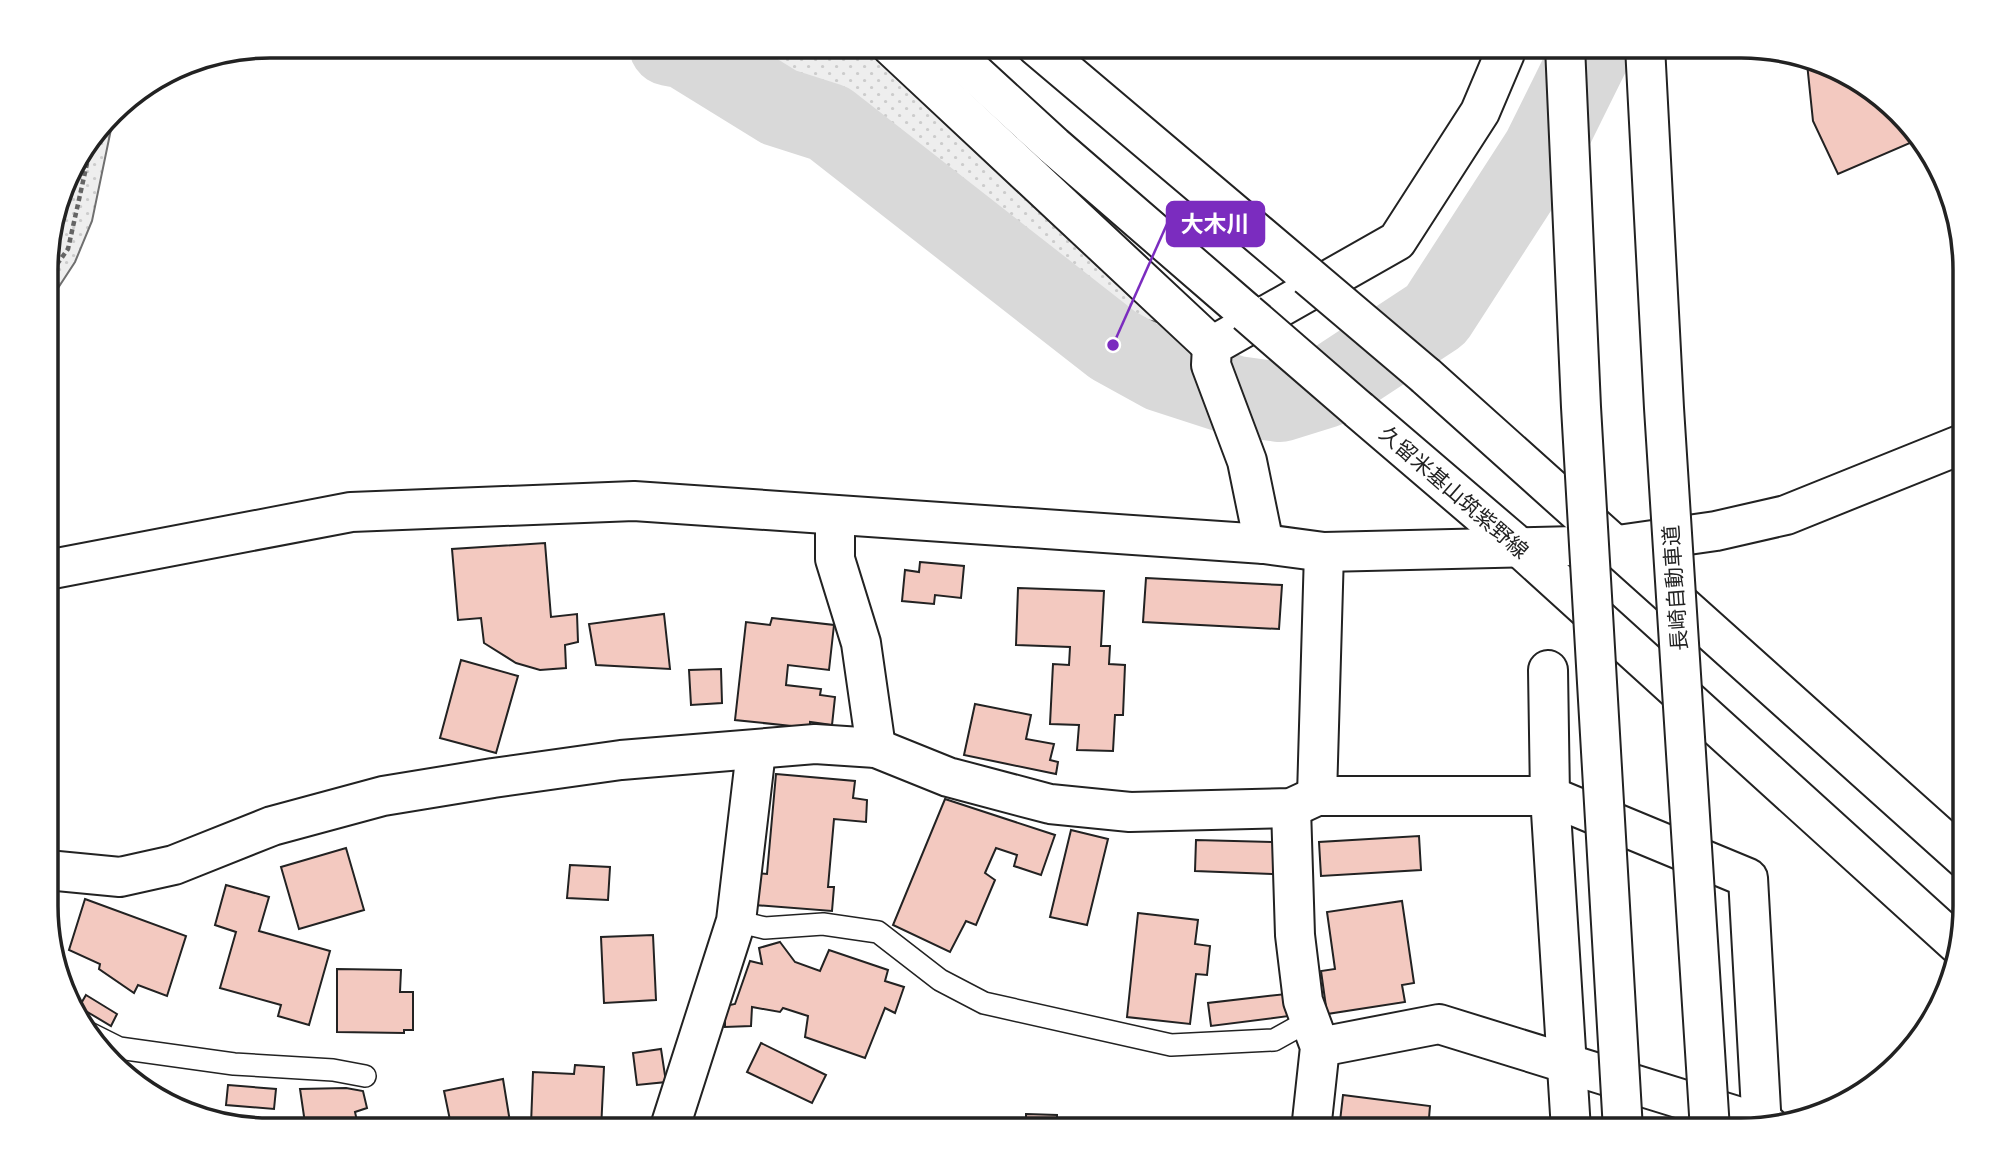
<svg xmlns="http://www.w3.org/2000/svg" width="2011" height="1176" font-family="Figtree,'Noto Sans JP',sans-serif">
	<defs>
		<pattern id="grass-dots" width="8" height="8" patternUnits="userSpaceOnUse" patternTransform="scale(1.75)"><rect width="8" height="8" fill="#eee"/><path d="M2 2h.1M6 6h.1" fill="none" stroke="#ccc" stroke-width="1.8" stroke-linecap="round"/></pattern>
	</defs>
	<rect width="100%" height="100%" fill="#fff"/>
	<!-- grass -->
	<g fill="url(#grass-dots)" stroke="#6f6f6f" stroke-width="2">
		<path d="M749 46H871L1168 324 1107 313 892 128Z"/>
		<path d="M115 110 92 221 75 262 47 305V241L69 170Z"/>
	</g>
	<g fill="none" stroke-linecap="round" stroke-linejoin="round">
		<!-- river -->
		<path stroke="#d9d9d9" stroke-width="80" d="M669 46 685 49 779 107 829 123 1113 345 1162 372 1236 396 1280 402 1325 388 1436 315 1542 151 1594 46"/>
	</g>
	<!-- building -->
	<g fill="#f3c9c0" stroke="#222" stroke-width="2">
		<path d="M1807 63 1854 76 1917 140 1838 174 1813 121Z"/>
		<path d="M545 543 551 617 577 614 578 642 565 645 566 668 540 670 516 663 484 643 481 618 458 620 452 549Z"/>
		<path d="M920 562 964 566 961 598 935 595 934 604 902 601 905 570 919 572Z"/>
		<path d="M1146 578 1282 585 1279 629 1143 622Z"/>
		<path d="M1018 588 1104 591 1101 646H1110L1109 664 1125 665 1123 715H1115L1113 751 1077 750 1079 725 1050 724 1053 664 1069 665 1070 647 1016 645Z"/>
		<path d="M664 614 670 669 596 665 589 624Z"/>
		<path d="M772 618 834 625 829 670 788 665 786 685 821 689 820 695 835 697 832 725 810 722V728L735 720 746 622 770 625Z"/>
		<path d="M461 660 518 676 496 753 440 738Z"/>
		<path d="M721 669 722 703 691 705 689 670Z"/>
		<path d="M975 704 1031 715 1026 739 1054 744 1050 760 1058 762 1056 774 964 755Z"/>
		<path d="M776 774 855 781 853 798 867 800 866 822 834 819 828 887H834L832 911 754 905 758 873 767 874Z"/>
		<path d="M945 799 1055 835 1041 875 1014 866 1017 855 996 848 985 873 995 880 976 925 966 921 950 952 893 925Z"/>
		<path d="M1071 830 1108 839 1087 925 1050 917Z"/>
		<path d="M1419 836 1421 870 1321 876 1319 842Z"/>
		<path d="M1196 840 1274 842 1273 874 1195 871Z"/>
		<path d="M346 848 364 910 299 929 281 867Z"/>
		<path d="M570 865 610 867 608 900 567 898Z"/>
		<path d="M226 885 269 897 259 931 330 951 309 1025 278 1016 281 1005 220 988 236 932 215 925Z"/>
		<path d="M85 899 186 936 167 996 138 985 134 993 99 969 100 964 69 950Z"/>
		<path d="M1402 901 1414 983 1402 985 1405 1002 1327 1014 1321 971 1335 969 1327 912Z"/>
		<path d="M1138 913 1198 920 1195 944 1210 946 1207 975 1196 974 1190 1024 1127 1017Z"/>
		<path d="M653 935 656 1000 604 1003 601 937Z"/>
		<path d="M780 942 795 962 820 971 829 950 888 970 885 981 904 987 895 1013 885 1008 865 1058 805 1037 808 1016 783 1008 780 1012 752 1007 751 1026 725 1027V1006L735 1004 750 961 762 964 759 948Z"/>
		<path d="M337 969 401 970 400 992H413V1030H404V1033L337 1032Z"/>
		<path d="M1286 994 1289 1016 1211 1026 1208 1003Z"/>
		<path d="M86 995 117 1014 111 1026 79 1007Z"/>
		<path d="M761 1043 826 1075 812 1103 747 1072Z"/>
		<path d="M661 1049 666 1082 637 1085 633 1053Z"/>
		<path d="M575 1065 604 1067 601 1130H516V1124L531 1125 533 1072 574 1074Z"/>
		<path d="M503 1079 510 1122 470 1130H458L451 1125 444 1091Z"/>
		<path d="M228 1085 276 1089 274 1109 226 1105Z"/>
		<path d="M346 1088 363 1091 367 1108 355 1112 359 1130H306L300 1089Z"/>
		<path d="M1343 1095 1430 1106 1428 1130H1339Z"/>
		<path d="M1026 1114 1057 1115V1130H973V1122L1026 1123Z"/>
	</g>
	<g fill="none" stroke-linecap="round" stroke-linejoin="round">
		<!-- lane casing -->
		<g stroke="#222" stroke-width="24">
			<g id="lane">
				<path d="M736 921 765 928 823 924 878 932 940 980 984 1003 1171 1045 1274 1040 1310 1020"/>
				<path d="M83 1030 119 1048 234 1064 333 1070 365 1076"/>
			</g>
		</g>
		<!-- street casing -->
		<g stroke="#222" stroke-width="42">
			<g id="street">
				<path d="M891 46 1212 346"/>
				<path d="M835 515V559L861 643 876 748"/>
				<path d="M1264 544 1247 461 1211 365 1212 346 1397 241 1480 112 1505 53V46"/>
				<path d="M1548 670 1550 796 1571 1130"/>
				<path d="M1317 796 1324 552"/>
				<path d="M1291 808 1295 935 1303 1001 1320 1047 1311 1130"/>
				<path d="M47 870 120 877 174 865 272 826 383 796 493 778 621 760 815 744 876 748 948 777 1050 804 1130 812 1291 808 1317 796H1550L1748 878 1762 1128"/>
				<path d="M1320 1047 1439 1024 1769 1126"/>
				<path d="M669 1130 736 921 756 751"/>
			</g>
		</g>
		<!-- secondary casing -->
		<g stroke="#222" stroke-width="42">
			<path id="secondary" d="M47 570 351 512 634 501 1264 544 1324 552 1618 545 1716 531 1786 515 1965 443"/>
		</g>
		<!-- primary casing -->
		<g stroke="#222" stroke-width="42">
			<g id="primary">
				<path d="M945 46 1054 146 1247 313"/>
				<path d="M1036 46 1308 276"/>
				<path d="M1426 376 1965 859"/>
				<path d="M1359 410 1518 546 1958 945"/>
			</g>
		</g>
		<!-- path -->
		<path stroke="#646464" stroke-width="4.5" stroke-dasharray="5 3.5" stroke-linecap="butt" d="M47 278 68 249 92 141"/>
		<!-- lane -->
		<use href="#lane" stroke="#fff" stroke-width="21"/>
		<!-- street -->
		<use href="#street" stroke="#fff" stroke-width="38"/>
		<!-- secondary -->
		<use href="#secondary" stroke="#fff" stroke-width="38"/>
		<!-- primary -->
		<use href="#primary" stroke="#fff" stroke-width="38"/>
		<!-- primary-bridge casing -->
		<g stroke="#222" stroke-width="42" stroke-linecap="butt">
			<g id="primary-bridge">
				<path d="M1308 276 1426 376"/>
				<path d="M1247 313 1359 410"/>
			</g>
		</g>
		<!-- highway-bridge casing -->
		<g stroke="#222" stroke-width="42" stroke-linecap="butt">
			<g id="highway-bridge">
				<path d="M1565 46 1581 407 1623 1130"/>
				<path d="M1645 46 1664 408 1710 1130"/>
			</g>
		</g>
		<!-- primary-bridge -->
		<use href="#primary-bridge" stroke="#fff" stroke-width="38"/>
		<!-- highway-bridge -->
		<use href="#highway-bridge" stroke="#fff" stroke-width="38"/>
	</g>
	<g text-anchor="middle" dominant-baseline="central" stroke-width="5" stroke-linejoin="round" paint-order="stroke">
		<!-- street labels -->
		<g font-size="21" fill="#222" stroke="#fff">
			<text transform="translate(1454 492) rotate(41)">久留米基山筑紫野線</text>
			<text transform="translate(1675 588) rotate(-94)">長崎自動車道</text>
		</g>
	</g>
	<!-- crop -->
	<path d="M0 0H2011V1176H0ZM270 58H1741A212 212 0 0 1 1953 270V906A212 212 0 0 1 1741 1118H270A212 212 0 0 1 58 906V270A212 212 0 0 1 270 58Z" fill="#fff" fill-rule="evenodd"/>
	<path fill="none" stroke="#222" stroke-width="3.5" d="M270 58H1741A212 212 0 0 1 1953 270V906A212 212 0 0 1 1741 1118H270A212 212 0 0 1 58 906V270A212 212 0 0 1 270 58Z"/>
	<!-- callouts -->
	<path fill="none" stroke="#7b2cbf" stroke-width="2.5" d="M1113 345L1167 224"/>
	<circle fill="#7b2cbf" stroke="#fff" stroke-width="2.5" cx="1113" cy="345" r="7"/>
	<rect fill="#7b2cbf" stroke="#7b2cbf" stroke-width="2.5" x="1167" y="202" width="97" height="44" rx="7"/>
	<g font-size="23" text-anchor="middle" font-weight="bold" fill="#fff">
		<text x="1215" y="232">大木川</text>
	</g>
</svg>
